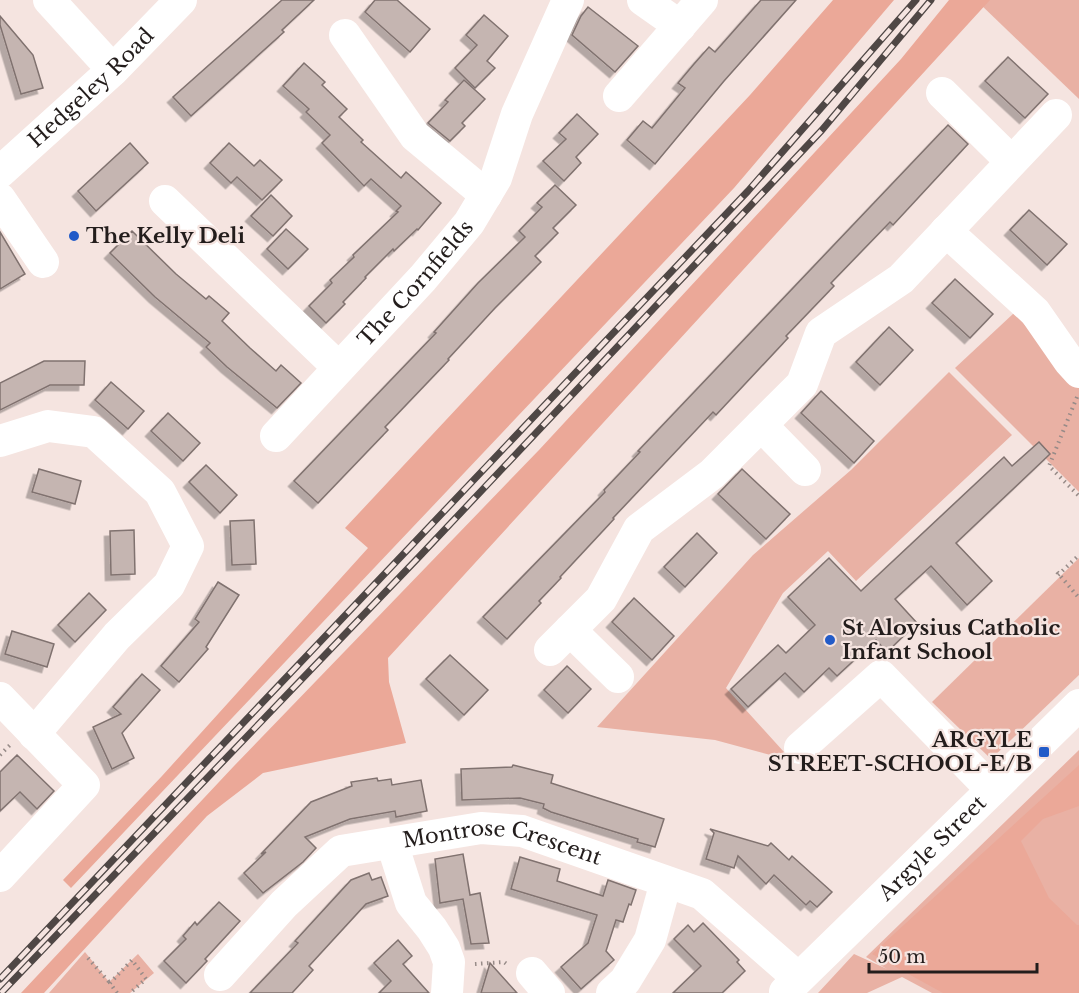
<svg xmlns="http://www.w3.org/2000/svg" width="1079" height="993" font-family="'Libre Baskerville',serif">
	<defs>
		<filter id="shadow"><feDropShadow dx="-5.5" dy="5.5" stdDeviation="0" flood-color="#0004"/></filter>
	</defs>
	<rect width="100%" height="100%" fill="#f5e4e0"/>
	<!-- green -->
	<g fill="#e9b1a4">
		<path d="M979 0H1079V99L978 2Z"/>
		<path d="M1014 313 1079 383V492L955 368Z"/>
		<path d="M949 372 1012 435 856 581 828 551 783 593 726 688 784 752 778 757 715 740 597 727 753 555 851 470Z"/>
		<path d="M1079 558V675L991 759 932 702Z"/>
		<path d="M1079 750V993H932L902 977 867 993H818L854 954 887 969 866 957Z"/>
		<path d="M85 952 109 982 138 954 154 973 130 993H49Z"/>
	</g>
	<!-- forest -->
	<g fill="#eba898">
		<path d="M833 0H894L734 188 71 888 63 880 162 776 368 548 345 528 750 95Z"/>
		<path d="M949 0H990L388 658 389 682 406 743 263 773 207 816 44 993H21L234 766 539 450 901 59Z"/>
		<path d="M1079 765V806L1043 819 1021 841 1049 898 1077 925H1079V993H943L872 954Z"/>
	</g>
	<!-- building -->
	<g fill="#c5b5b1" stroke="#80726f" stroke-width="1.5" filter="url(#shadow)">
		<path d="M282 0H314L282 30 284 32 191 116 173 97Z"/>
		<path d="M375 0H397L430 29 410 52 365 12Z"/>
		<path d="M761 0H796L724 81 655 164 627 140 643 121 652 128 685 88 678 83 694 64 709 47 715 52Z"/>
		<path d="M588 7 638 46 615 72 572 35 581 16Z"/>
		<path d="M484 15 508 36 487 61 495 68 475 88 455 68 477 45 466 35Z"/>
		<path d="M0 16 33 55 43 88 21 94 0 25Z"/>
		<path d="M1008 57 1048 94 1025 118 985 81Z"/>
		<path d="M304 63 325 82 322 85 347 109 339 117 363 140 361 142 401 178 406 172 441 203 418 230 417 229 394 251 393 249 365 277 366 278 343 302 345 304 326 323 309 306 332 283 330 280 354 257 353 255 398 212 396 211 401 206 371 179 364 186 322 143 330 135 306 112 309 109 283 86Z"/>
		<path d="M464 80 485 99 462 123 465 126 450 141 428 123 448 102 445 100Z"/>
		<path d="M577 114 598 134 576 157 581 163 564 181 543 161 566 139 559 133Z"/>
		<path d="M948 125 968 144 893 225 890 222 831 283 834 286 786 336 788 338 716 415 713 412 647 482 613 518 614 519 560 577 561 578 539 601 541 603 507 639 483 617 605 492 604 490 640 452 638 451Z"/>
		<path d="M130 143 148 163 96 211 78 191Z"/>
		<path d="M229 143 254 166 260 160 282 180 262 200 237 177 231 183 210 163Z"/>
		<path d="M555 185 576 205 553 228 558 233 535 256 541 262 495 308 448 359 449 360 385 427 388 430 318 503 294 481 436 333 434 332 478 283 525 237 519 231 542 207 537 203Z"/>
		<path d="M271 195 292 216 273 236 251 216Z"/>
		<path d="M1029 210 1067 244 1047 265 1010 230Z"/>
		<path d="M286 229 308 249 288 269 267 249Z"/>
		<path d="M132 231 176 274 206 299 209 296 229 313 222 321 250 348 276 371 281 365 301 383 277 408 227 367 206 347 210 343 155 297 110 253Z"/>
		<path d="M0 232 25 274 0 289Z"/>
		<path d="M955 279 993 314 970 338 932 303Z"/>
		<path d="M889 327 913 350 880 385 856 362Z"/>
		<path d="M44 361H85L84 385H50L0 410V383Z"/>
		<path d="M111 382 144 411 128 429 95 400Z"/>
		<path d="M821 391 874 441 854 463 801 413Z"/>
		<path d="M168 413 200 443 183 461 151 431Z"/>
		<path d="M1039 442 1050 454 956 543 992 581 967 605 931 566 895 599 917 623 887 652 876 640 837 676 829 668 804 692 785 673 748 707 731 689 778 645 786 653 815 625 788 597 829 558 861 591 1004 457 1012 466Z"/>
		<path d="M206 465 237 495 220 513 189 482Z"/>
		<path d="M39 469 81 481 75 504 32 492Z"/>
		<path d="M742 469 790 514 766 539 718 494Z"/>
		<path d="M254 520 256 564 232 565 230 521Z"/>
		<path d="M134 530 135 574 111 575 110 531Z"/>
		<path d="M697 533 717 553 685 587 664 567Z"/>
		<path d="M218 582 239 595 206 647 208 649 179 682 161 666 199 622 195 619Z"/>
		<path d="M89 593 106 610 75 642 58 625Z"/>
		<path d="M634 598 674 636 652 660 612 622Z"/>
		<path d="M12 631 54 644 47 667 5 654Z"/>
		<path d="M450 655 488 690 464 715 426 679Z"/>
		<path d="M567 666 591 689 568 713 544 690Z"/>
		<path d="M142 674 160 690 122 733 134 758 112 769 93 727 121 714 113 707Z"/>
		<path d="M17 755 54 791 37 809 20 792 0 811V772Z"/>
		<path d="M513 765 553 775 551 783 664 819 655 847 637 842 638 839 551 812 543 808 544 804 520 798 462 800 461 769 512 767Z"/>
		<path d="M377 778 378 781 391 779 392 785 421 780 427 811 396 817 395 811 350 819 305 837 316 848 303 862 263 893 244 873 266 852 261 854 311 802 352 786 351 782Z"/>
		<path d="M710 829 768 846 771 843 789 860 792 856 832 892 817 907 810 901 806 905 774 875 766 884 738 856 734 868 706 859 714 833Z"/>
		<path d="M463 854 470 895 480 893 489 943 471 944 463 899 440 903 435 859Z"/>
		<path d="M520 857 560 869 557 881 603 896 608 880 636 890 631 905 629 904 623 922 616 920 606 951 614 960 581 989 561 967 588 943 597 915 511 889Z"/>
		<path d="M369 873 372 880 381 877 388 896 366 904 309 966 313 970 292 993H250L298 943 295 941 351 880Z"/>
		<path d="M219 902 240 921 205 959 207 961 186 983 164 961 186 939 183 936 195 922 197 925Z"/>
		<path d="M703 923 739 960 737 962 745 971 722 993H673L701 966 674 939 688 925 694 932Z"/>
		<path d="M398 940 412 956 403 964 429 993H379L391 981 374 963Z"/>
		<path d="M490 963 517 993H481Z"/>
	</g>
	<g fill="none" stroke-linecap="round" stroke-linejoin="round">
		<!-- path -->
		<g stroke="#978b88" stroke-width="4" stroke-dasharray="1.5 4.5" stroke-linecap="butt">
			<path d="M1077 397 1049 466 1079 496"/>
			<path d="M1057 572 1079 598"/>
			<path d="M1058 575 1079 555"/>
			<path d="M0 755 10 745"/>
			<path d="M88 958 110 983"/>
			<path d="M475 964 504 962 508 965"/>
			<path d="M117 993 110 983 132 960 146 979 130 993"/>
		</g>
		<!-- minor -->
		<g stroke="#fff" stroke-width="32">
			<path d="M49 0 113 70"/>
			<path d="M643 0 680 26"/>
			<path d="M345 35 415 136 486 195"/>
			<path d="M942 93 1011 161"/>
			<path d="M619 96 702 0"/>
			<path id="s1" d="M0 172 113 70 181 0"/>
			<path d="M0 199 43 262"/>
			<path d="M165 201 339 368"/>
			<path d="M946 231 1035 312 1069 361 1079 372"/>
			<path d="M761 425 805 470"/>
			<path id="s2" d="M276 436 423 278 469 223 496 178 517 114 568 0"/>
			<path d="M0 441 48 426 94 432 160 492 188 546 169 585 117 636 34 734"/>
			<path d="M570 630 618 677"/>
			<path d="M550 650 601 599 639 529 712 474 802 384 821 333 901 279 1056 115"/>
			<path d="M0 698 84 785 0 876"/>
			<path d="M800 748 881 676 992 790"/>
			<path d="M392 843 411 903 432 929 444 948 449 962 447 993"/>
			<path d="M532 973 549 993"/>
			<path id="s3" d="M220 975 284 904 341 851 481 828 522 831 702 894 798 978"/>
			<path id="s4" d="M785 992 1079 705"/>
			<path d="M612 993 625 981 650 940 666 882"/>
		</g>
		<!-- rail casing -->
		<g stroke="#4f4745" stroke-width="7">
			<g id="rail">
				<path d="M0 979 748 191 916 0"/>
				<path d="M1 993 417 559 822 130 931 0"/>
			</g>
		</g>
		<!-- rail -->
		<use href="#rail" stroke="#f5e4e0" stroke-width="4.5" stroke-dasharray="14" stroke-linecap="butt"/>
	</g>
	<!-- markers -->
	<g fill="#225bc8" stroke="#f5e4e0" stroke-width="2">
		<circle cx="74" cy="236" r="6"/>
		<circle cx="830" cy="640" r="6"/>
		<rect x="1038" y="746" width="12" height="12" rx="3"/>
	</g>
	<g text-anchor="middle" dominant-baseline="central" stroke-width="4.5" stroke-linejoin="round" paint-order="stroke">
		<!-- street labels -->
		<g font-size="21" fill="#231d1c" stroke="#f5e4e0">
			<text stroke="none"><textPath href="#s1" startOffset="124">Hedgeley Road</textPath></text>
			<text stroke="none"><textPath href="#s2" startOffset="207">The Cornfields</textPath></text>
			<text stroke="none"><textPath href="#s4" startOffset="206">Argyle Street</textPath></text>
			<text stroke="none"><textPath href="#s3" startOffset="338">Montrose Crescent</textPath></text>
		</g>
		<!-- poi labels -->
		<g font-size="21" font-weight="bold" fill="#231d1c" stroke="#f5e4e0" text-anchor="start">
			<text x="86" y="236">The Kelly Deli</text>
			<text x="842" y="628">St Aloysius Catholic<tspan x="842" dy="24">Infant School</tspan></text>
			<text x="1032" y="740" text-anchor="end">ARGYLE<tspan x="1032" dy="24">STREET-SCHOOL-E/B</tspan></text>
		</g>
	</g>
	<!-- scale -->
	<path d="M869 963v9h168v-9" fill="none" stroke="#231d1c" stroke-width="3"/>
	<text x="878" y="963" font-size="18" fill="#231d1c" stroke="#f5e4e0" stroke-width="4.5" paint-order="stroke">50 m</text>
</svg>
